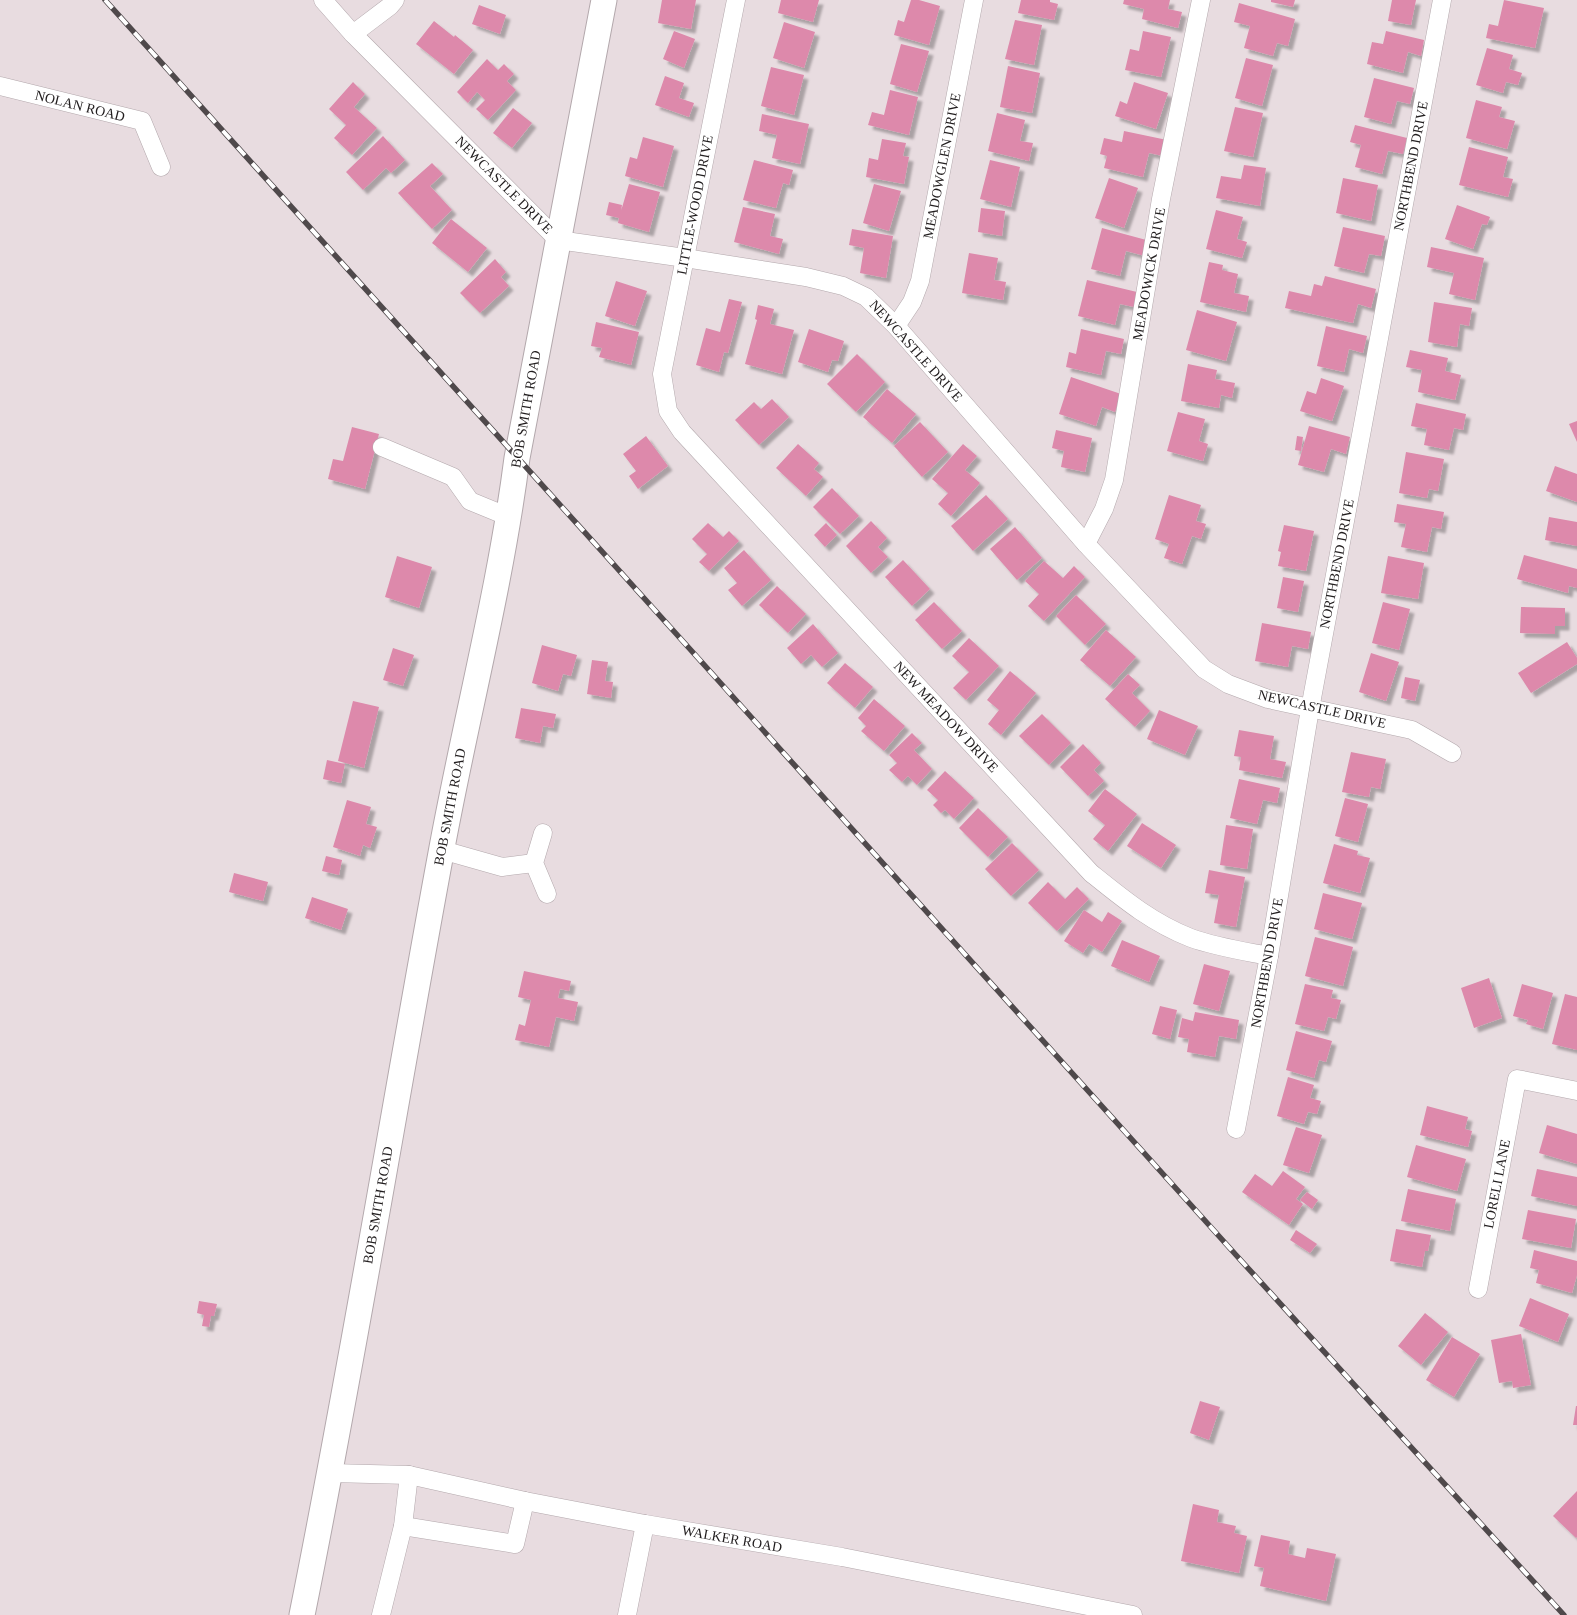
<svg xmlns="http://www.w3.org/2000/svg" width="1577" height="1615" font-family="Georgia,serif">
	<defs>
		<filter id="shadow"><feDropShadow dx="4.5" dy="4.5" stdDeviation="1" flood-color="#0004"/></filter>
	</defs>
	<rect width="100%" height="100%" fill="#e8dce0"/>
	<!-- building -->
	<g fill="#dd89ab" filter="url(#shadow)">
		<path d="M662 0H696L691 29 658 23Z"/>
		<path d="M781 0H819L813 22 778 13Z"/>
		<path d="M911 0H919L940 6 929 45 894 35 898 20 904 22Z"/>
		<path d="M1021 0H1050V2L1058 4 1054 20 1018 13Z"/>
		<path d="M1124 0H1170L1168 9 1182 12 1178 28 1142 19 1144 9 1123 4Z"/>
		<path d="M1271 0H1295L1293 7 1271 2Z"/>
		<path d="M1392 0H1416L1411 25 1388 21Z"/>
		<path d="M1504 0 1544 8 1535 48 1486 38 1489 24 1498 26Z"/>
		<path d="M1239 3 1295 19 1288 46 1277 43 1273 56 1244 48 1250 26 1234 22Z"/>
		<path d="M479 5 506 15 500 34 472 24Z"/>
		<path d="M1015 20 1042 25 1034 65 1005 59Z"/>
		<path d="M434 21 454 37 455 35 473 50 454 74 416 44Z"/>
		<path d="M784 22 815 32 804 68 773 58Z"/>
		<path d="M674 31 695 39 684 68 663 59Z"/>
		<path d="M1143 31 1171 37 1161 77 1125 70 1130 49 1139 51Z"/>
		<path d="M1386 31 1424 40 1421 56 1408 52 1403 73 1367 64 1372 42 1383 44Z"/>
		<path d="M901 44 929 51 917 92 890 84Z"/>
		<path d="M1487 48 1513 55 1509 69 1522 73 1518 85 1506 82 1503 93 1476 85Z"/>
		<path d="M1246 58 1273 65 1262 106 1235 98Z"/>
		<path d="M487 59 498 70 504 64 514 74 507 81 516 90 488 120 476 109 485 100 477 92 468 103 457 92Z"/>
		<path d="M1008 66 1040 73 1032 113 1000 107Z"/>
		<path d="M771 67 804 75 794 115 761 106Z"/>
		<path d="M665 76 684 83 679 98 694 103 689 117 655 105Z"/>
		<path d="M1374 78 1414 88 1410 104 1397 101 1391 124 1364 117Z"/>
		<path d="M353 82 365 94 354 107 377 128 352 155 334 138 346 125 329 109Z"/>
		<path d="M1134 82 1168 93 1156 129 1115 116 1120 101 1127 104Z"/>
		<path d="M890 90 918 97 909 135 868 125 872 112 884 115Z"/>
		<path d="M1476 100 1502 107 1499 117 1515 121 1507 149 1466 138Z"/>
		<path d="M1235 107 1263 113 1253 157 1224 151Z"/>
		<path d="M513 108 532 123 512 148 493 133Z"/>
		<path d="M997 113 1025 120 1020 141 1033 143 1029 161 988 151Z"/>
		<path d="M762 114 809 124 800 164 772 158 777 135 759 131Z"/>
		<path d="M1355 125 1407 138 1403 154 1388 151 1382 174 1355 167 1361 145 1350 142Z"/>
		<path d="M1124 131 1167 140 1163 156 1149 153 1143 177 1104 168 1107 156 1100 154 1104 138 1122 142Z"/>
		<path d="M383 136 405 160 391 173 386 168 363 190 346 172Z"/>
		<path d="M643 137 674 146 663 187 625 176 630 157 637 159Z"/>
		<path d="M882 139 906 143 903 156 909 157 904 184 866 177 869 158 878 160Z"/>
		<path d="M1469 147 1508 157 1503 177 1513 179 1508 197 1459 185Z"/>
		<path d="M754 160 793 170 789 185 783 183 776 208 743 200Z"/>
		<path d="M990 160 1020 167 1011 207 980 199Z"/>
		<path d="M432 163 443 174 430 186 452 210 432 229 398 193Z"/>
		<path d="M1244 165 1266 168 1260 206 1216 198 1221 176 1241 179Z"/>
		<path d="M1109 178 1138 188 1124 228 1095 218Z"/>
		<path d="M1343 178 1378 185 1371 221 1336 213Z"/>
		<path d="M629 184 660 192 649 232 618 223 619 218 606 215 609 202 622 205 621 211Z"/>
		<path d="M874 184 901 191 889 231 863 223Z"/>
		<path d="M1457 205 1490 217 1487 225 1482 224 1473 249 1445 239Z"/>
		<path d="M743 207 775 214 770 236 783 239 779 254 734 242Z"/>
		<path d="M981 208 1005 211 1002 236 978 232Z"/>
		<path d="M1216 210 1243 217 1237 239 1247 242 1242 258 1206 249Z"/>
		<path d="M451 219 487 248 468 272 432 243Z"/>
		<path d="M1343 227 1385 236 1381 256 1369 254 1364 273 1334 266Z"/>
		<path d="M1102 228 1150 241 1145 256 1126 251 1120 276 1091 269Z"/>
		<path d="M852 229 893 236 886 278 860 273 864 248 849 245Z"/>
		<path d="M1431 247 1484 258 1475 300 1449 294 1454 273 1427 267Z"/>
		<path d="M969 253 998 258 994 280 1006 282 1003 300 962 293Z"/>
		<path d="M495 259 506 272 501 277 509 286 480 313 460 293Z"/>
		<path d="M1209 262 1223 265 1222 270 1238 274 1234 293 1249 296 1246 312 1200 302Z"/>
		<path d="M1325 276 1376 289 1371 308 1358 304 1353 323 1285 308 1289 291 1311 296 1314 284 1322 286Z"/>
		<path d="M1087 280 1137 292 1134 307 1120 304 1115 325 1078 316Z"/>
		<path d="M616 281 647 291 635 326 605 316Z"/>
		<path d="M729 299 742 302 728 353 724 352 719 372 696 365 706 328 720 332Z"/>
		<path d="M1434 302 1472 308 1469 326 1460 324 1457 347 1428 342Z"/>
		<path d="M758 305 774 309 770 324 794 330 782 374 745 364 757 320 755 319Z"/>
		<path d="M1197 310 1237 322 1226 361 1186 350Z"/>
		<path d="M596 322 639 332 631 365 599 357 602 348 591 346Z"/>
		<path d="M1326 326 1367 336 1363 353 1349 349 1344 372 1317 366Z"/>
		<path d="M809 329 844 341 838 361 832 360 828 372 798 362Z"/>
		<path d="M1081 329 1124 339 1121 354 1106 351 1101 375 1066 367 1069 352 1076 354Z"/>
		<path d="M1410 350 1448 358 1445 371 1461 375 1455 400 1418 392 1422 370 1406 367Z"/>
		<path d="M857 354 885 382 856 412 827 384Z"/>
		<path d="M1188 364 1217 370 1215 379 1235 383 1232 398 1221 395 1219 408 1181 401Z"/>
		<path d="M1071 377 1121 394 1115 412 1102 407 1096 426 1059 414Z"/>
		<path d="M1321 378 1344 386 1332 421 1300 411 1307 391 1316 394Z"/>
		<path d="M887 389 916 414 892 443 863 417Z"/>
		<path d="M772 399 789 417 759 445 735 420 754 402 761 409Z"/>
		<path d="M1416 403 1466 414 1463 430 1454 428 1449 450 1424 445 1427 429 1411 426Z"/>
		<path d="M1178 412 1205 419 1199 441 1208 444 1203 461 1167 451Z"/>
		<path d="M1577 421V442L1569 424Z"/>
		<path d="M920 422 948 452 922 477 894 446Z"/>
		<path d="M1309 426 1350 437 1346 454 1331 449 1324 472 1298 465Z"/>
		<path d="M352 427 379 434 365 489 328 479 333 459 343 461Z"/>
		<path d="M1056 430 1092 438 1085 472 1061 467 1064 451 1052 448Z"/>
		<path d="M646 436 668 466 638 489 629 476 636 471 623 454Z"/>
		<path d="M1297 436 1303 437 1301 451 1295 450Z"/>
		<path d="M798 444 819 463 814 469 823 477 806 496 776 468Z"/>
		<path d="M963 444 977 456 965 470 980 483 951 516 938 504 948 493 932 479Z"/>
		<path d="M1406 452 1444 459 1438 491 1429 489 1427 498 1399 493Z"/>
		<path d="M1555 466 1577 474V502L1546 491Z"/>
		<path d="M832 488 859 516 840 534 813 507Z"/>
		<path d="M986 495 1008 519 973 551 951 526Z"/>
		<path d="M1169 495 1201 505 1196 521 1206 524 1201 539 1192 536 1182 564 1164 558 1169 544 1155 539Z"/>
		<path d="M1397 504 1444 512 1441 529 1432 527 1427 552 1401 547 1406 524 1394 522Z"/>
		<path d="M1549 517 1577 522V546L1545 540Z"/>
		<path d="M871 521 887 538 878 547 888 557 871 573 846 546Z"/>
		<path d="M708 523 723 537 729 531 739 541 709 571 699 562 707 554 692 539Z"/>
		<path d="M826 523 837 535 825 547 814 535Z"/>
		<path d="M1284 525 1314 531 1306 571 1278 566 1281 552 1278 551Z"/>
		<path d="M1015 527 1042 558 1017 580 990 549Z"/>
		<path d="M744 550 771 580 742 606 728 590 737 583 724 568Z"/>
		<path d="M1524 555 1577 569V588L1569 586 1568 593 1517 579Z"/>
		<path d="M397 556 432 567 419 608 385 597Z"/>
		<path d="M1388 556 1424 563 1418 599 1381 593Z"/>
		<path d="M903 560 930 589 912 606 885 577Z"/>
		<path d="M1044 561 1063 578 1074 566 1085 577 1044 621 1028 606 1039 594 1025 581Z"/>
		<path d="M1283 577 1304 581 1298 612 1277 608Z"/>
		<path d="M777 586 806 614 788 633 759 605Z"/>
		<path d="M1076 595 1106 624 1085 645 1056 616Z"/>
		<path d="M934 602 962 631 942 649 915 620Z"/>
		<path d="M1383 602 1410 609 1399 650 1372 643Z"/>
		<path d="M1521 607 1565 608V626H1555V634L1520 633Z"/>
		<path d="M1262 623 1311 632 1308 649 1292 646 1288 667 1255 661Z"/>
		<path d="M813 624 838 653 822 667 811 655 801 664 787 648Z"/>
		<path d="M1106 630 1136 657 1110 686 1080 660Z"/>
		<path d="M969 638 999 666 966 700 953 688 969 672 952 656Z"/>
		<path d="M1567 642 1577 658V664L1531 693 1518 673Z"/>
		<path d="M542 645 577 655 571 676 563 674 558 691 532 683Z"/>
		<path d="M393 648 414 655 403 686 383 680Z"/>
		<path d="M1371 653 1399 662 1386 701 1359 692Z"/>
		<path d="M592 660 608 662 605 681 613 682 611 698 587 694Z"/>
		<path d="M845 663 873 687 855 708 827 683Z"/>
		<path d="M1010 671 1036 693 1001 735 988 724 999 710 987 700Z"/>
		<path d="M1128 674 1140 685 1132 693 1150 711 1135 727 1105 699Z"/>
		<path d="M1405 677 1420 680 1415 701 1401 698Z"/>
		<path d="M874 699 905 726 884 751 861 731 866 726 858 718Z"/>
		<path d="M353 701 379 707 364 768 338 761Z"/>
		<path d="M521 708 556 714 553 728 543 726 540 743 515 738Z"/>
		<path d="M1159 710 1198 726 1185 755 1147 739Z"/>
		<path d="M1042 714 1071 743 1049 765 1019 736Z"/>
		<path d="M1239 730 1274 736 1270 759 1286 762 1282 778 1239 770 1241 757 1234 756Z"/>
		<path d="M912 733 922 743 914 750 932 769 917 785 908 776 902 782 889 770 897 763 889 755Z"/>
		<path d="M1083 744 1101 763 1094 770 1104 781 1088 796 1060 767Z"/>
		<path d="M1351 752 1386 759 1380 789 1371 787 1369 797 1342 792Z"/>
		<path d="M327 760 345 764 341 783 323 779Z"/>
		<path d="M945 771 974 798 954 819 945 810 941 813 933 805 938 800 927 790Z"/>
		<path d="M1239 779 1280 788 1277 803 1263 800 1257 824 1230 818Z"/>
		<path d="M1105 789 1137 814 1108 851 1093 839 1105 825 1088 811Z"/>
		<path d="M1345 798 1368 804 1358 842 1335 836Z"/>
		<path d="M347 800 371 807 366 824 377 827 370 848 363 845 360 856 333 847Z"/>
		<path d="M978 808 1008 837 988 857 959 828Z"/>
		<path d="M1142 823 1176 845 1161 868 1127 846Z"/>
		<path d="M1226 825 1253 829 1247 869 1220 865Z"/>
		<path d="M1012 843 1039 870 1011 896 985 869Z"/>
		<path d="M1334 844 1358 851 1357 855 1370 858 1360 893 1323 883Z"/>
		<path d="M326 856 342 860 339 875 322 871Z"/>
		<path d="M1209 870 1245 877 1236 927 1214 923 1219 895 1205 893Z"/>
		<path d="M234 873 268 882 263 901 229 892Z"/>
		<path d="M1048 882 1065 899 1077 887 1089 899 1057 931 1028 903Z"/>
		<path d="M1323 893 1362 903 1352 939 1314 929Z"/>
		<path d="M312 897 348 909 341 930 305 918Z"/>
		<path d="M1084 910 1102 922 1108 912 1122 921 1102 952 1089 944 1083 953 1064 941Z"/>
		<path d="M1315 937 1353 947 1343 986 1305 976Z"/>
		<path d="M1122 940 1160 956 1149 982 1111 966Z"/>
		<path d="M1204 964 1230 971 1219 1011 1193 1004Z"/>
		<path d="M524 971 571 981 569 991 560 989 558 998 578 1002 574 1021 556 1017 549 1047 515 1040 519 1024 525 1026 531 1000 518 997Z"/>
		<path d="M1489 978 1502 1018 1474 1028 1461 988Z"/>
		<path d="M1305 984 1333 990 1331 998 1341 1000 1336 1019 1328 1017 1324 1031 1295 1024Z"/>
		<path d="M1522 984 1553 993 1543 1029 1526 1024 1528 1020 1513 1016Z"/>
		<path d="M1565 994 1577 997V1050L1552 1044Z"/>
		<path d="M1160 1006 1177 1010 1170 1039 1152 1034Z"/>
		<path d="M1195 1012 1239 1020 1236 1039 1219 1036 1215 1057 1187 1052 1189 1039 1178 1037 1182 1018 1193 1021Z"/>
		<path d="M1296 1031 1332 1041 1326 1062 1319 1060 1314 1078 1286 1070Z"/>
		<path d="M1288 1077 1314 1085 1310 1098 1321 1101 1317 1114 1308 1112 1304 1124 1277 1116Z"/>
		<path d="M1427 1106 1468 1117 1465 1129 1472 1131 1468 1147 1420 1135Z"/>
		<path d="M1547 1125 1577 1134V1164L1539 1153Z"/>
		<path d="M1296 1127 1322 1135 1309 1173 1283 1165Z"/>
		<path d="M1416 1145 1466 1159 1457 1191 1407 1177Z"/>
		<path d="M1537 1169 1577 1177V1206L1531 1196Z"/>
		<path d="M1283 1171 1305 1187 1296 1199 1303 1204 1289 1225 1242 1192 1255 1174 1272 1186Z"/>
		<path d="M1408 1189 1456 1199 1450 1231 1401 1221Z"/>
		<path d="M1307 1192 1318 1200 1312 1209 1300 1200Z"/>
		<path d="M1528 1210 1576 1219 1571 1248 1522 1239Z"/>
		<path d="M1396 1229 1431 1235 1428 1251H1425L1422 1267 1390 1261Z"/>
		<path d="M1296 1230 1317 1244 1310 1253 1290 1240Z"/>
		<path d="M1534 1250 1577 1261V1275L1572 1293 1536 1283 1539 1270 1530 1268Z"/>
		<path d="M1530 1298 1569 1314 1558 1342 1519 1326Z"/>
		<path d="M199 1301 217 1304 214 1316H211L209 1327 202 1326 204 1315 197 1313Z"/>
		<path d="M1425 1313 1448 1332 1421 1365 1398 1346Z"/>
		<path d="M1521 1334 1531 1385 1513 1388 1512 1381 1499 1383 1491 1340Z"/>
		<path d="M1452 1337 1480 1354 1454 1397 1426 1380Z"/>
		<path d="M1200 1401 1220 1407 1209 1440 1190 1433Z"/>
		<path d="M1576 1406H1577V1425H1573Z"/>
		<path d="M1577 1491V1537L1576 1538 1553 1516Z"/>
		<path d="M1193 1504 1219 1510 1217 1522 1236 1526 1234 1533 1247 1536 1239 1573 1181 1561Z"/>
		<path d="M1261 1535 1290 1541 1288 1554 1305 1558 1307 1548 1336 1554 1326 1601 1260 1586 1264 1568 1254 1566Z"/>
	</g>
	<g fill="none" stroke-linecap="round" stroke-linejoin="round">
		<!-- street casing -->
		<g stroke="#b3a8ac" stroke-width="19">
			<g id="street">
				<path d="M323 0 353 34 558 240 685 258 806 277 843 286 866 297 896 326 1086 544 1204 669 1228 684 1268 699 1412 730 1452 753"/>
				<path d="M736 0 662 374 668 411 682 432 1091 873C1122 898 1152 923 1191 938 1216 947 1243 951 1269 956"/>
				<path d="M353 34 390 6 395 0"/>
				<path d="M0 86 142 121 161 167"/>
				<path d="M896 326 912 302 920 281 974 0"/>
				<path d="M382 447 453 477 470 501 509 517"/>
				<path d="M1086 544 1104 509 1114 480 1161 199 1201 0"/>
				<path d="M543 833 534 863 547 894"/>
				<path d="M442 850 502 867 534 863"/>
				<path d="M1236 1129 1269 956 1310 709 1442 0"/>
				<path d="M1478 1289 1517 1079 1577 1091"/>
				<path d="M331 1473 409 1475 525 1501 645 1524 842 1557 1133 1615"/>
				<path d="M403 1526 515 1544 525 1501"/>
				<path d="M381 1615 403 1526 409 1475"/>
				<path d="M627 1615 645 1524"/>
			</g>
		</g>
		<!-- secondary casing -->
		<g stroke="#b3a8ac" stroke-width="27">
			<path id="secondary" d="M302 1615C353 1362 394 1107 441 853 465 721 500 591 517 458L604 0"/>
		</g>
		<!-- street -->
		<use href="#street" stroke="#fff" stroke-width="18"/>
		<!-- secondary -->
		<use href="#secondary" stroke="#fff" stroke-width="25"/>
		<!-- rail casing -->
		<g stroke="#4f494b" stroke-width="5.5">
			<path id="rail" d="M105 0 1236 1255 1564 1615"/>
		</g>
		<!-- rail -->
		<use href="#rail" stroke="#fff" stroke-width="4" stroke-dasharray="11" stroke-linecap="butt"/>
	</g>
	<g text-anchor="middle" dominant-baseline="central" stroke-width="4" stroke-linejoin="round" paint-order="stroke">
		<!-- street labels -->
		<g font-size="14" fill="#211d1e" stroke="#fff">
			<text transform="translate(80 106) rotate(14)">NOLAN ROAD</text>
			<text transform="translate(942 166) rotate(-79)">MEADOWGLEN DRIVE</text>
			<text transform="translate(1411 166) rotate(-79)">NORTHBEND DRIVE</text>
			<text transform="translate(504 185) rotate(45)">NEWCASTLE DRIVE</text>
			<text transform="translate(695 205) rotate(-79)">LITTLE-WOOD DRIVE</text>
			<text transform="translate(1149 274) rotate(-80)">MEADOWICK DRIVE</text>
			<text transform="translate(916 351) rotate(48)">NEWCASTLE DRIVE</text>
			<text transform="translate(526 409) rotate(-80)">BOB SMITH ROAD</text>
			<text transform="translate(1337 564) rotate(-79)">NORTHBEND DRIVE</text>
			<text transform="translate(1322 709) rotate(13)">NEWCASTLE DRIVE</text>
			<text transform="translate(946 717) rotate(47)">NEW MEADOW DRIVE</text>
			<text transform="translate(450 807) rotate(-79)">BOB SMITH ROAD</text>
			<text transform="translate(1267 963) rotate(-80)">NORTHBEND DRIVE</text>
			<text transform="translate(1497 1184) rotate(-79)">LORELI LANE</text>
			<text transform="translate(378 1205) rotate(-80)">BOB SMITH ROAD</text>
			<text transform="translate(732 1539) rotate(10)">WALKER ROAD</text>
		</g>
	</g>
</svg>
